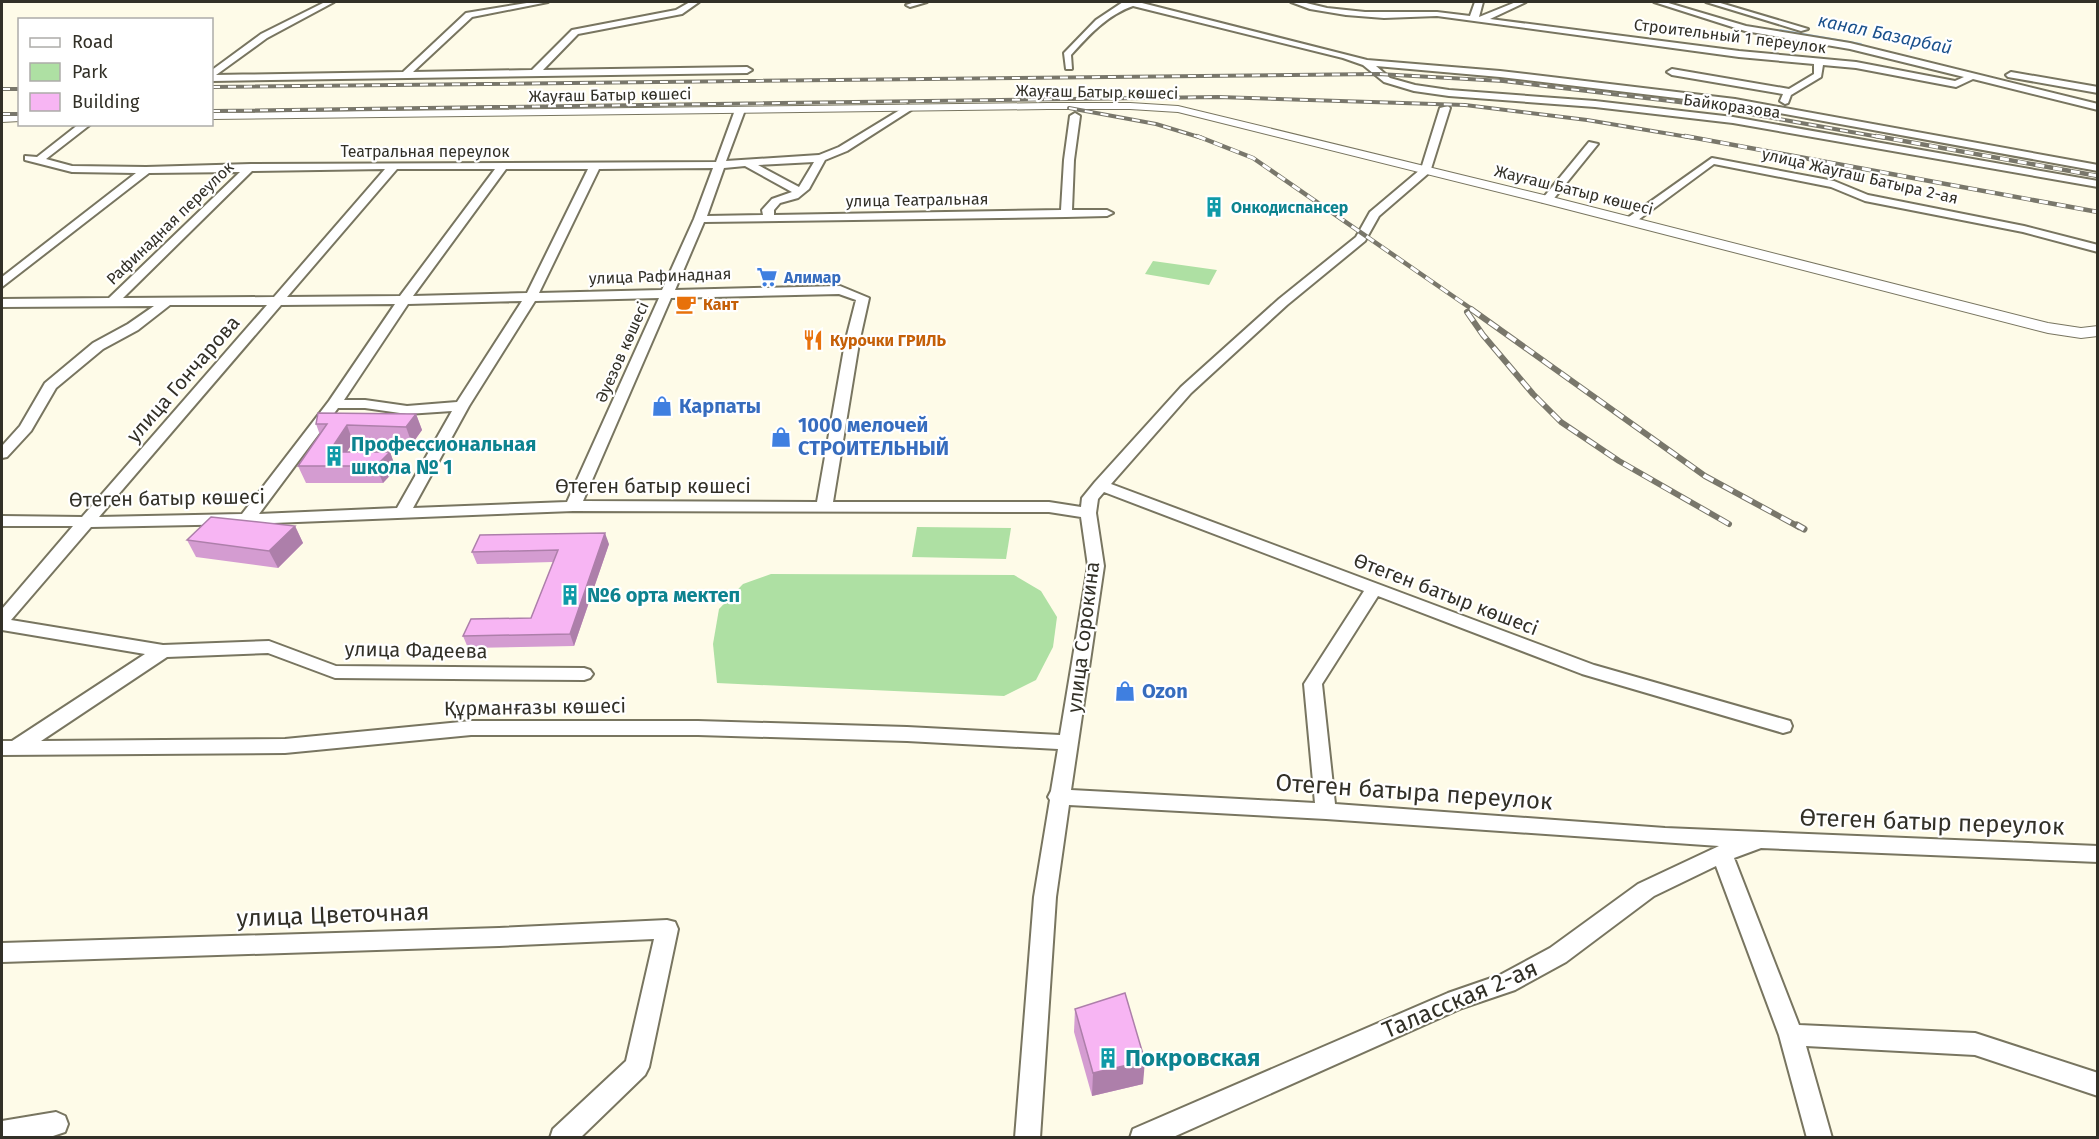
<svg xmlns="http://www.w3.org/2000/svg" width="2099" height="1139" font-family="'Fira Sans',sans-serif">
	<rect width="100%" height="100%" fill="#fefbe8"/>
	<!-- green -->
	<g fill="#aee0a3">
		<path d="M1153 261 1217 270 1209 285 1145 274Z"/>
		<path d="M917 527 1011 528 1006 559 912 557Z"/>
		<path d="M771 574 1014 575 1041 591 1057 617 1053 647 1036 680 1004 696 717 683 713 644 719 609 743 584Z"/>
	</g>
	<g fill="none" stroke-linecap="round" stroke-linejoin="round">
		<!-- canal -->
		<g fill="#accdf4" fill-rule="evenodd">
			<path d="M1660 2H1671L1701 12 1697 14Z"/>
			<path d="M1780 29 1861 43 1865 46 1861 49 1777 34 1776 32Z"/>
		</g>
		<!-- minor casing -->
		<g stroke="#787560" stroke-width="4">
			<g id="minor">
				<path d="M325 2H334L267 38 216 75 403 72 466 13 533 2H548L472 17 413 72 532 70 572 30 676 10 690 2H699L682 14 578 34 543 70 747 67 752 70 747 73 212 81V70L261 34Z"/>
				<path d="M915 2H927L910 7 906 5Z"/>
				<path d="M1123 2H1143L1142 3 1367 60 1500 71 1735 99 2098 165V171L1735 105 1500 77 1376 66 1390 78 1415 85 1449 90 1595 101 1733 117 2098 181V187L1733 123 1595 107 1449 96 1414 91 1384 82 1363 65 1343 58 1133 6C1107 15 1089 35 1071 55L1072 69H1066L1064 53 1096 20Z"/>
				<path d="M1291 2H1302L1327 8 1365 12H1437L1470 16 1475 2H1483L1479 17 1516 2H1526L1490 19 1739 51 1856 62 1955 81 1964 77 1850 49 1745 31 1654 2H1665L1746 26 1850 43 2098 104V110L1973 79 1956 87 1856 68 1823 65 1821 77 1791 95 1788 103 1785 104 1780 101 1783 94 1672 75 1667 72 1672 69 1789 89 1814 74V64L1739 57 1437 16 1384 18 1346 15 1310 9Z"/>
				<path d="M1706 2H1717L1808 29 1801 31Z"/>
				<path d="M2011 72 2098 87V93L2008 77 2006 75Z"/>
				<path d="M908 105 913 108 911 110 847 151 825 160 809 189 798 198 780 203 774 210V215L1061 210 1064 160 1070 116 1075 113 1080 116 1074 160 1072 210H1107L1113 213 1107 216 1066 217 704 222 675 290 840 286 869 298 859 343 833 502H1049L1081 507 1082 498 1095 482 1181 387 1279 299 1356 237 1370 212 1421 169 1440 108 1448 106 1450 108 1430 172 1379 216 1365 241 1287 305 1191 393 1111 484 1594 665 1790 721 1792 726 1790 731 1783 733 1582 674 1378 596 1322 684 1335 804 1665 828 2098 846V862L1761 848 1734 858 1799 1025 1975 1033 2098 1073V1096L1975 1055 1806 1046 1832 1138H1807L1779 1035 1716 866 1654 896 1566 962 1515 990 1462 1008 1171 1138H1130L1133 1129 1448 993 1500 975 1550 948 1638 884 1719 846 1326 819 1069 805 1056 897 1040 1138H1015L1034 897 1050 800 1048 797 1051 791 1058 749 907 741 698 735H471L285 753 2 755V741H12L145 654 2 630V609L73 526H2V516L82 517 267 305H170L138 330 103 349 56 388 31 431 7 457 2 458V446L20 426 45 383 93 343 128 324 154 306 2 307V299L109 298 240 172 149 173 2 287V277L136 173 72 172 25 160V156L37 157 79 124H91L46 159 72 166 146 167 251 164 716 162 735 110 743 108 745 110 726 161 819 155 839 147ZM814 162 799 187 758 165ZM745 166 792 192 772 199 762 210 763 215 707 216 724 168ZM713 168 694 219 662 290 539 293 599 169ZM385 169 274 297 123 298 252 171ZM397 169H495L400 296 287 297ZM506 169H588L527 293 413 296ZM839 294 856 300 845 343 817 502 583 501 671 298ZM659 298 567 502 413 508 469 406 535 301ZM522 301 457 402 407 406 365 400H344L408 304ZM395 304 329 401 242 514 99 517 281 305ZM338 408H365L407 414 452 411 397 508 259 514ZM1104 492 1364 591 1304 684 1315 803 1071 790 1104 566 1096 513 1098 499ZM573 511 1049 512 1081 517 1088 566 1060 735 907 727 698 721H471L285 739 41 741 167 657 268 653 335 678 584 680 590 678 593 674 590 670 584 668 336 666 269 641 163 645 11 620 91 527 247 524Z"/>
				<path d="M1589 142 1598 144 1551 202H1543V198Z"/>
				<path d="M1712 158 1834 181 1868 195 2024 226 2098 245V252L2023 232 1865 201 1831 187 1714 164 1634 223H1626V219Z"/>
				<path d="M667 920 675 922 678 929 649 1067 645 1075 580 1138H550L553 1129 626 1061 654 939 499 946 2 962V943L499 928Z"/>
				<path d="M56 1112 65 1116 68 1124 65 1132 47 1138H2V1121Z"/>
			</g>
		</g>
		<!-- major casing -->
		<g stroke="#787560" stroke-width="2">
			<g id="major">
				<path d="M1048 103H1130L1178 106 1552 197 2048 323 2081 328 2098 326V336L2081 338 2048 333 1543 203 1178 112 1130 109H1048L212 119V113Z"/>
				<path d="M20 115V121L2 122V116Z"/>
			</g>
		</g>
		<!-- minor -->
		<use href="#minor" fill="#fff" fill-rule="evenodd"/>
		<!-- major -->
		<use href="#major" fill="#fff" fill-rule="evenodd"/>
		<!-- rail-far3 casing -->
		<g stroke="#79776b" stroke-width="4">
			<g id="rail-far3">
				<path d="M212 87 1378 74 1503 81 1695 104 1885 138"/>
				<path d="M2 89H20"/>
				<path d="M1069 108 1156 124 1202 138"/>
				<path d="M212 111 1218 97 1465 105 1587 120 1694 138"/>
				<path d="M2 114H20"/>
			</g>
		</g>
		<!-- rail-far2 casing -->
		<g stroke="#79776b" stroke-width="4.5">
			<g id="rail-far2">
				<path d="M1197 136 1253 158 1473 310"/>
				<path d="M1685 136 2098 212"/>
				<path d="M1876 136 2098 176"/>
			</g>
		</g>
		<!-- rail-far1 casing -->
		<g stroke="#79776b" stroke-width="6">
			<g id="rail-far1">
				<path d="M1471 309 1705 476 1799 527"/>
				<path d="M1467 312 1483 335 1533 394 1561 422 1619 461 1729 524"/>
			</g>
		</g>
		<!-- rail casing -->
		<g stroke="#79776b" stroke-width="7">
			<path id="rail" d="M1797 525 1804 529"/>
		</g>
		<!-- rail-far3 -->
		<use href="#rail-far3" stroke="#fff" stroke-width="2" stroke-dasharray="8" stroke-linecap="butt"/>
		<!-- rail-far2 -->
		<use href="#rail-far2" stroke="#fff" stroke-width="3" stroke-dasharray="9" stroke-linecap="butt"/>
		<!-- rail-far1 -->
		<use href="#rail-far1" stroke="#fff" stroke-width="4" stroke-dasharray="11" stroke-linecap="butt"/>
		<!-- rail -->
		<use href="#rail" stroke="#fff" stroke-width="4.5" stroke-dasharray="14" stroke-linecap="butt"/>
	</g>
	<!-- wall -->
	<g fill="#d49cd1">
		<path d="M416 414 422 430 412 444 353 442 347 452H390L396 469 383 483H306L298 466 320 435 316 424Z"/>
		<path d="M295 526 303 543 278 568 196 557 187 540Z"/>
		<path d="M609 544 574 646 468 648 463 636 531 618 553 562 477 564 472 552Z"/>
		<path d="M1075 1009 1143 1084 1092 1096 1074 1032Z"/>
	</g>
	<!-- shaded-wall -->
	<g fill="#ad7faa">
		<path d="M416 414 422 430 412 444 406 427Z"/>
		<path d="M347 425 353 442 338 466 329 452Z"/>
		<path d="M390 452 396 469 383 483 376 466Z"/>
		<path d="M295 526 303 543 278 568 269 551Z"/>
		<path d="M605 533 609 544 574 646 570 634Z"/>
		<path d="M1145 1061 1143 1084 1092 1096 1093 1073Z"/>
	</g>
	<!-- building -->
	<g fill="#f7b5f3" stroke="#ad7faa" stroke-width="1.5">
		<path d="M318 413 416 414 406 427 347 425 329 452H390L376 466H298L327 424H316Z"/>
		<path d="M211 517 295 526 269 551 187 540Z"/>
		<path d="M605 533 570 634 463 636 471 619 531 618 558 550 472 552 480 535Z"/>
		<path d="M1125 993 1145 1061 1093 1073 1075 1009Z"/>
	</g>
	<!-- icons -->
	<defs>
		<g id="building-bare" transform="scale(1.62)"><path d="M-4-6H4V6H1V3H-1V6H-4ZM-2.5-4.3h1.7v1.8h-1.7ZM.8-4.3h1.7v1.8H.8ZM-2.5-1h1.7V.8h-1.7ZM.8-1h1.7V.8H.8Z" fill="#0f9aa8" stroke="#fff" stroke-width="2.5" paint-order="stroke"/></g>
		<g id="supermarket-bare" transform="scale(1.62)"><path d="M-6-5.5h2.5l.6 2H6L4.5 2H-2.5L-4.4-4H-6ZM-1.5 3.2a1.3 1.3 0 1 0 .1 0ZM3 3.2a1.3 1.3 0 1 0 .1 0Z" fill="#3f7fe0" stroke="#fff" stroke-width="2.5" paint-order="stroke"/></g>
		<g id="cafe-bare" transform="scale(1.62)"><path d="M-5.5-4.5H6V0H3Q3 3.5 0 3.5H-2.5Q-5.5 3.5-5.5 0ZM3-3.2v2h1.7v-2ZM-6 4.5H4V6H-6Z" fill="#e8710a" stroke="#fff" stroke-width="2.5" paint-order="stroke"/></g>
		<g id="restaurant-bare" transform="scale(1.62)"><path d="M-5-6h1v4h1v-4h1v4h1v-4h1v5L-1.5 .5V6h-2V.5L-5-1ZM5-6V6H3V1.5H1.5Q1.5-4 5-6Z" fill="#e8710a" stroke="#fff" stroke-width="2.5" paint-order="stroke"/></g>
		<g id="shop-bare" transform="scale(1.62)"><path d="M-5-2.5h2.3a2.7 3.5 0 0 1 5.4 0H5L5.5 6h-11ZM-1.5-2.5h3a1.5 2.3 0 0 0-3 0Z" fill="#3f7fe0" stroke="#fff" stroke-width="2.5" paint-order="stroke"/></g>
	</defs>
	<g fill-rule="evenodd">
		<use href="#building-bare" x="1214" y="207"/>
		<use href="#supermarket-bare" x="767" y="277"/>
		<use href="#cafe-bare" x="686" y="304"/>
		<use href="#restaurant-bare" x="813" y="340"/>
		<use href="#shop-bare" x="662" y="406"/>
		<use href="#shop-bare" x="781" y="437"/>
		<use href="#building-bare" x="334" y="456"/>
		<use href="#building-bare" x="570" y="595"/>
		<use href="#shop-bare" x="1125" y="691"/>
		<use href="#building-bare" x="1108" y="1058"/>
	</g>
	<g text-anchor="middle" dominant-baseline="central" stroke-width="4.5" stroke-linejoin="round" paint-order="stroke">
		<!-- far-street labels -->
		<g font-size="16" fill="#323027" stroke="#fff">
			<text transform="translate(1730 36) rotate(7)">Строительный 1 переулок</text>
			<text transform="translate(1097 92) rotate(1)">Жауғаш Батыр көшесі</text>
			<text transform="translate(610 95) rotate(-1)">Жауғаш Батыр көшесі</text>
			<text transform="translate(1732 106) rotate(8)">Байкоразова</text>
			<text x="425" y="151">Театральная переулок</text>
			<text transform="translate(1860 176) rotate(13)">улица Жаугаш Батыра 2-ая</text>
			<text transform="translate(1574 190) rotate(14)">Жауғаш Батыр көшесі</text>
			<text transform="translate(917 200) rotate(-1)">улица Театральная</text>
			<text transform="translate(170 223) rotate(-44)">Рафинадная переулок</text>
			<text transform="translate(660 276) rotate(-2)">улица Рафинадная</text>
			<text transform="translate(622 352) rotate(-66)">Әуезов көшесі</text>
		</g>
		<!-- far-culture labels -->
		<g font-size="16" font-weight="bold" fill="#0d838f" stroke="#fff" text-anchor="start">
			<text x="1231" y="207">Онкодиспансер</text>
		</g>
		<!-- far-shop labels -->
		<g font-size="16" font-weight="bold" fill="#366cbe" stroke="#fff" text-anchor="start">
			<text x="784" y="277">Алимар</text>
		</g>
		<!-- far-food labels -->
		<g font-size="16" font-weight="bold" fill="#c56008" stroke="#fff" text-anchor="start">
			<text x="703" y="304">Кант</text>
			<text x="830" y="340">Курочки ГРИЛЬ</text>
		</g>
		<!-- far-water labels -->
		<g font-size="18" font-style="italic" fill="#1b518c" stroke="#fff">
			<text transform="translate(1885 34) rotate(12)">канал Базарбай</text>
		</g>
		<!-- street labels -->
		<g font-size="20" fill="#323027" stroke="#fff">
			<text transform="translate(183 379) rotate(-49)">улица Гончарова</text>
			<text x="653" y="486">Өтеген батыр көшесі</text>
			<text transform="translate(167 498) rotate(-1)">Өтеген батыр көшесі</text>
			<text transform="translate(1446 594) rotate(21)">Өтеген батыр көшесі</text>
			<text transform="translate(1083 637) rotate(-83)">улица Сорокина</text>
			<text transform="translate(416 650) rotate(1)">улица Фадеева</text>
			<text transform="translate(535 707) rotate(-1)">Құрманғазы көшесі</text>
		</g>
		<!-- shop labels -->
		<g font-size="20" font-weight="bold" fill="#366cbe" stroke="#fff" text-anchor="start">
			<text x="679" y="406">Карпаты</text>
			<text x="798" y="425">1000 мелочей<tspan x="798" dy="23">СТРОИТЕЛЬНЫЙ</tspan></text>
			<text x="1142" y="691">Ozon</text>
		</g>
		<!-- culture labels -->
		<g font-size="20" font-weight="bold" fill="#0d838f" stroke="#fff" text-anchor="start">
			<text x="351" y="444">Профессиональная<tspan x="351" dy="23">школа № 1</tspan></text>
			<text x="587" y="595">№6 орта мектеп</text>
		</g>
		<!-- near-street labels -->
		<g font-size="24" fill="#323027" stroke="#fff">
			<text transform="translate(1414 792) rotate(4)">Отеген батыра переулок</text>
			<text transform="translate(1932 822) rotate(2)">Өтеген батыр переулок</text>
			<text transform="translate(333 915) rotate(-2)">улица Цветочная</text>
			<text transform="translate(1460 999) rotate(-23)">Таласская 2-ая</text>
		</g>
		<!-- near-culture labels -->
		<g font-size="24" font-weight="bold" fill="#0d838f" stroke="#fff" text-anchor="start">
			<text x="1125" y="1058">Покровская</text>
		</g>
	</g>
	<!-- border -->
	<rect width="2099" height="1139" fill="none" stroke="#323027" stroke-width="6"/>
	<!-- legend -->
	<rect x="18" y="18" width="195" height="108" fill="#ffffff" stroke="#adaca9" stroke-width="1.5"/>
	<rect x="30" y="38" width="30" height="9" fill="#ffffff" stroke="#adaca9" stroke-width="1.5"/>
	<text x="72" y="48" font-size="18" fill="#323027">Road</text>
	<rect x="30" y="63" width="30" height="18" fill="#aee0a3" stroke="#adaca9" stroke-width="1.5"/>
	<text x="72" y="78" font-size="18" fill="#323027">Park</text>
	<rect x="30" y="93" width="30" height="18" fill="#f7b5f3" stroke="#adaca9" stroke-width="1.5"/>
	<text x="72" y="108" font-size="18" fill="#323027">Building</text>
</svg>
